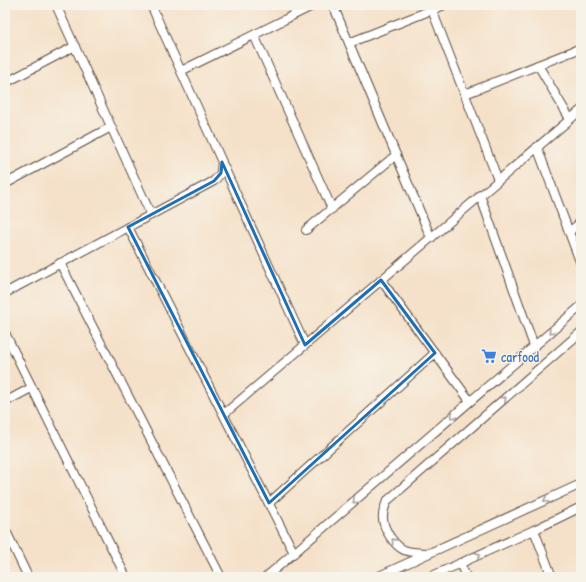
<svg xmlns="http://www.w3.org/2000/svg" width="586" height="582" font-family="'Patrick Hand',sans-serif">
	<rect width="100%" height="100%" fill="#f7f3e8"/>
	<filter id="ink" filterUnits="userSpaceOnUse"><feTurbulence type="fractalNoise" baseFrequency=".025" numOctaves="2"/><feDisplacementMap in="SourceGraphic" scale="8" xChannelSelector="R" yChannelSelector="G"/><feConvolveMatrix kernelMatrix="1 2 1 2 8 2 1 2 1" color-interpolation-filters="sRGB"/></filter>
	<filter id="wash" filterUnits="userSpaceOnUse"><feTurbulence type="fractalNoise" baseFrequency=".012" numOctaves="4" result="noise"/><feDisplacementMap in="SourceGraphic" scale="16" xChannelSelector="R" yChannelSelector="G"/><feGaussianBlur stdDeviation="0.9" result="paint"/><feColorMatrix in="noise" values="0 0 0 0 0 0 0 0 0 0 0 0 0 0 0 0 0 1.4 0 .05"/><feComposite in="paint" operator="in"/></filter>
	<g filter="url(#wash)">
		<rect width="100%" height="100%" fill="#f5e1c9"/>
	</g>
	<g filter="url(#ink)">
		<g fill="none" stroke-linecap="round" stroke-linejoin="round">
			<!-- street casing -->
			<g stroke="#574538" stroke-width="10">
				<g id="street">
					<path d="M56 5 151 215"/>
					<path d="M333 5 431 238"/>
					<path d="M432 10 498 180"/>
					<path d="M254 35 332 209"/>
					<path d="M349 43 444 5"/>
					<path d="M538 65 570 119"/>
					<path d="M181 71 314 5"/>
					<path d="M5 83 75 46"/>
					<path d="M465 94 581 48"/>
					<path d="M537 147 581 264"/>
					<path d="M223 165 305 345"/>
					<path d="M5 184 111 127"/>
					<path d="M480 195 534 346"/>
					<path d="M128 227 294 553"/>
					<path d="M306 230 396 155"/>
					<path d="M569 232 581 222"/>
					<path d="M60 263 221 577"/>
					<path d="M381 280 470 401"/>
					<path d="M5 293 214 181 221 173 222 162 151 5"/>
					<path d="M5 333 126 577"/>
					<path d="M5 402 31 388"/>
					<path d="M224 414 581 110"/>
					<path d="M269 503 435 353"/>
					<path d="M5 529 28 577"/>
					<path d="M534 530 552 577"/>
					<path d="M429 553C420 553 413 553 404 550 394 545 384 530 383 519 382 512 385 507 387 501L581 332"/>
					<path d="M460 563 466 577"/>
					<path d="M266 577 581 306"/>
					<path d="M377 577 581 484"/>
					<path d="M430 577 534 530 581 507"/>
				</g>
			</g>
			<!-- street -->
			<use href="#street" stroke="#fff" stroke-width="8"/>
		</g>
		<!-- one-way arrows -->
		<defs><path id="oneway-chevron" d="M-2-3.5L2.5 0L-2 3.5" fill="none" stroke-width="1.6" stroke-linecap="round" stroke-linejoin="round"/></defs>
		<g stroke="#a79f9a">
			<use href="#oneway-chevron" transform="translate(551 331) rotate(139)"/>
			<use href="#oneway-chevron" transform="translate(504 399) rotate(-41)"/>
			<use href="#oneway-chevron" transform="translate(453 416) rotate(139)"/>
			<use href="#oneway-chevron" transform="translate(546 500) rotate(156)"/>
			<use href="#oneway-chevron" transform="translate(355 501) rotate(139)"/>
			<use href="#oneway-chevron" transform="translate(394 541) rotate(-132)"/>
			<use href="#oneway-chevron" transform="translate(478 555) rotate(-24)"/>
		</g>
	</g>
	<!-- marked area -->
	<path fill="none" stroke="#1f6fb2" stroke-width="3" stroke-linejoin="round" d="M222 162 305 345 381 280 435 353 269 503 128 227 214 181 221 173Z"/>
	<!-- icons -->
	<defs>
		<g id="supermarket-bare" transform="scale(1.2)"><path d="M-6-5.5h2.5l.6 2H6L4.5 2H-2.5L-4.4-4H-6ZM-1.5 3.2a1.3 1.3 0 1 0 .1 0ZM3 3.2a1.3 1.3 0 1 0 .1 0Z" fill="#3f7fe0" stroke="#f7f3e8" stroke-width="2.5" paint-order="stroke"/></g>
	</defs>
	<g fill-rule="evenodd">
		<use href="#supermarket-bare" x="489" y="356"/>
	</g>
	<g text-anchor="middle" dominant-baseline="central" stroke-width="3" stroke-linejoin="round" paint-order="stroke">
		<!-- shop labels -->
		<g font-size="14" fill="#366cbe" stroke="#f7f3e8" text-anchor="start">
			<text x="501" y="356">carfood</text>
		</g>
	</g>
	<!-- margin -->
	<rect width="586" height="582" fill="none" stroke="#f7f3e8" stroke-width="20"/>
</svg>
